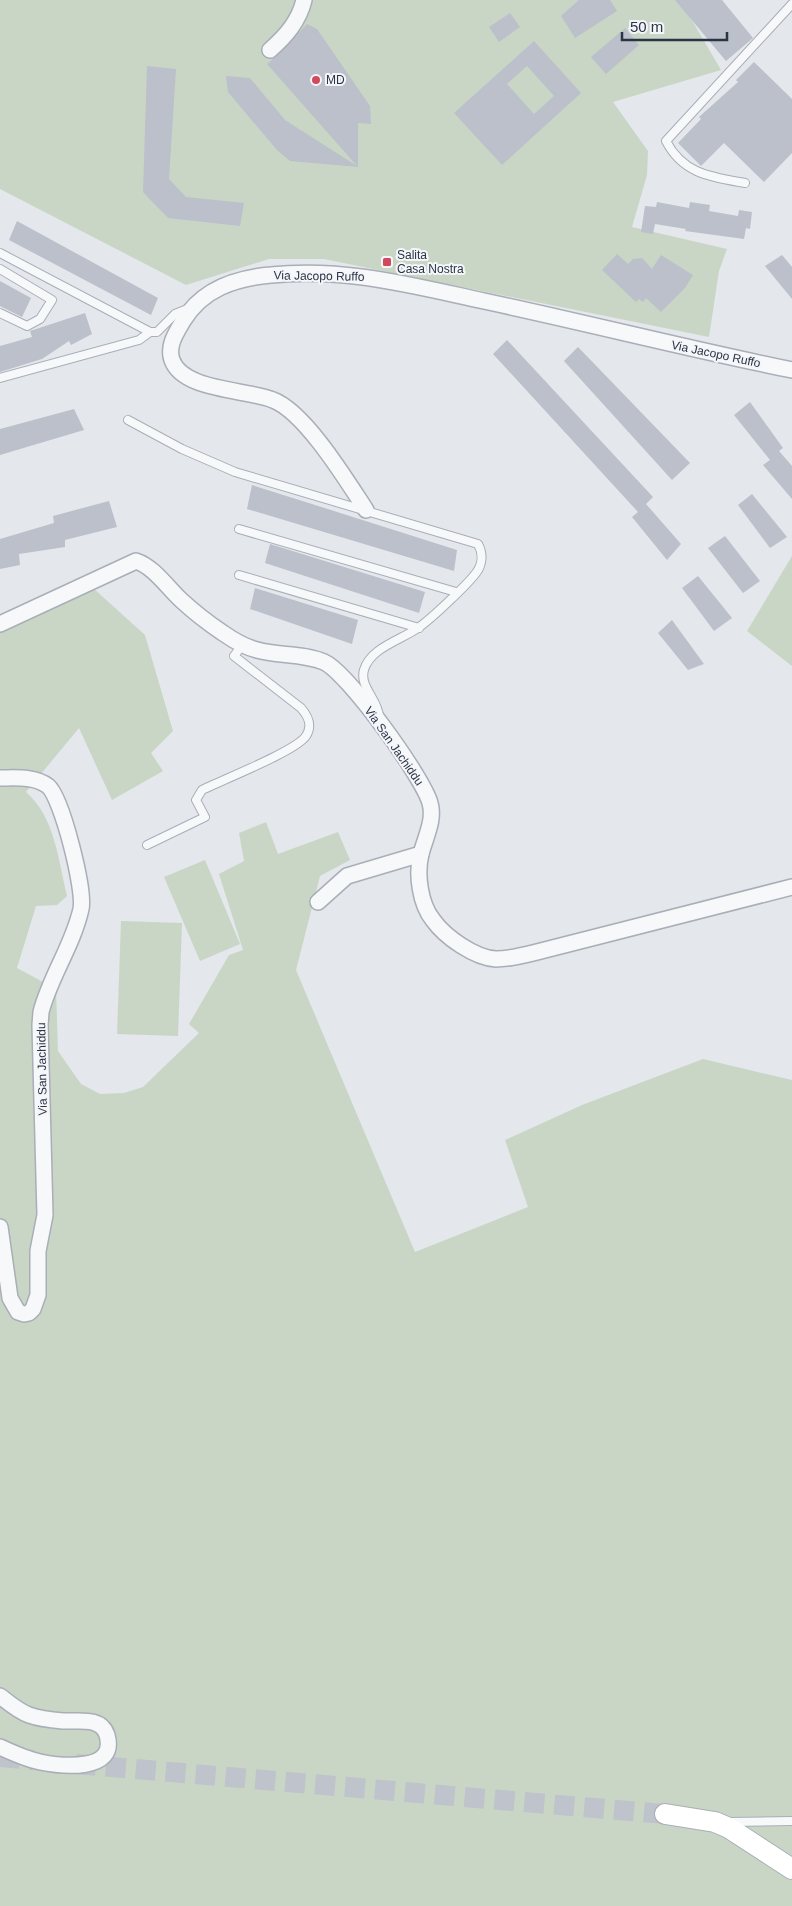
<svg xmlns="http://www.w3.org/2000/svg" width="792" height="1906" font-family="Helvetica,sans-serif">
	<rect width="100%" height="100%" fill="#e4e7ec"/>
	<!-- green -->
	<g fill="#c9d6c5">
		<path d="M0 0H680L721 70 613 102 648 151 647 175 632 227 727 249 719 271 709 337 324 259H269L186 285 0 189Z"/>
		<path d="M792 556V666L747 631Z"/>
		<path d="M93 588 145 635 173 731 151 753 163 771 112 800 79 728 26 792C55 817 58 860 67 896L57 905 36 906 17 968 56 989 58 1051 81 1084 100 1094 124 1093 143 1087 199 1033 189 1024 229 955 243 950 219 874 244 861 239 833 266 822 278 854 338 832 350 860 320 876 296 970 415 1252 528 1207 505 1140 582 1105 703 1059 792 1080V1906H0V630Z"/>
		<path d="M205 860 240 944 200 961 164 877Z"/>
		<path d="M121 921 182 923 178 1036 117 1034Z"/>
	</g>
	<!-- building -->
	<g fill="#bbc0ca" fill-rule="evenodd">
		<path d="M579 0H610L617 11 575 38 561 16Z"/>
		<path d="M675 0H722L753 38 726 61Z"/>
		<path d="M510 13 520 27 499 42 489 27Z"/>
		<path d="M307 24 317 29 370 106 371 124 358 123V167L290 161 277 150 228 92 226 76 250 78 285 120 357 166 267 64 282 51Z"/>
		<path d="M625 28 639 45 606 74 591 57Z"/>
		<path d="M534 41 581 93 502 165 454 113ZM527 66 554 96 534 114 507 84Z"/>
		<path d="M754 62 792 99V153L764 182 724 143 701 166 678 143 701 119 699 117 738 82 736 80Z"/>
		<path d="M147 66 176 69 169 179 186 197 244 203 240 226 168 218 143 192Z"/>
		<path d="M657 202 689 208 690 202 710 205 709 211 738 216 739 210 752 212 750 229 746 228 744 239 685 231 686 229 655 224 653 234 641 232 645 206 656 207Z"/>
		<path d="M17 221 158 298 151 315 9 240Z"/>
		<path d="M617 254 628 264 633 259 642 258 652 269 661 255 693 275 685 288 661 312 646 298 643 302 639 299 636 302 602 270Z"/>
		<path d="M782 255 792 267V299L765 266Z"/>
		<path d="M0 281 31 298 22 317 0 306Z"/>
		<path d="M85 313 92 334 71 345 69 341 42 359 0 372V346L32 337 30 331Z"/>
		<path d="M507 340 653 497 646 504 681 544 667 560 632 517 638 512 493 354Z"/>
		<path d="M578 347 690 463 672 480 564 361Z"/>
		<path d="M750 402 783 448 779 451 792 466V499L763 465 770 460 734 415Z"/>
		<path d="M74 409 84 430 0 455V429Z"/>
		<path d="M252 485 457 550 454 571 247 509Z"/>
		<path d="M752 494 787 537 770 548 738 505Z"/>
		<path d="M109 501 117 527 65 540V547L19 554 20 565 0 569V539L54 523 53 516Z"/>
		<path d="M725 536 760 581 743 593 708 548Z"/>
		<path d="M270 544 425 592 419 613 265 563Z"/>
		<path d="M698 576 732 618 714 631 682 588Z"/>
		<path d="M255 588 358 620 352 644 250 609Z"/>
		<path d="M672 620 704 664 688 670 658 633Z"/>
	</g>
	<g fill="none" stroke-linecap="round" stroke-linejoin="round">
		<!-- secondary-tunnel -->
		<g stroke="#bfc3cb" stroke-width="20" stroke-dasharray="20 10" stroke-linecap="butt">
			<path d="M0 1757 33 1760"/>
			<path d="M76 1764 665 1814"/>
		</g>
		<!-- service casing -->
		<g stroke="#a9aeb7" stroke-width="10">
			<g id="service">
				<path d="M745 183C711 177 683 174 666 141L792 4"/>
				<path d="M0 253 150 332H157L175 314 190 308"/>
				<path d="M0 269 52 300 40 319 27 326 0 313"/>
				<path d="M0 378 139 340 150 332"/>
				<path d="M128 420 182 449 235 472 478 544C483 553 483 564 476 573 467 585 431 619 418 628 401 640 370 648 364 670 359 686 378 700 379 716"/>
				<path d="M239 529 456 592"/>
				<path d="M239 575 419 628"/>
				<path d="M147 845 205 817 196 800 202 790C222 780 296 751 306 736 313 725 308 716 301 708L234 656 243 644"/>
				<path d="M729 1822 792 1821"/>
			</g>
		</g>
		<!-- minor casing -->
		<g stroke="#a9aeb7" stroke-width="18">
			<g id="minor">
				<path d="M270 50C286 36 299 21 304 0"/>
				<path d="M366 510C347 481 305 412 273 400 246 389 183 391 172 360 167 346 176 333 183 321 202 289 235 278 271 275 344 267 414 286 484 301 587 323 689 349 792 370"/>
				<path d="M0 624 136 561C154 567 167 587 181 600 194 612 208 623 223 633 233 640 245 647 257 650 278 656 303 653 324 662 347 672 423 777 430 803 435 820 425 838 421 854 416 874 420 904 433 920 445 937 475 958 496 959 508 959 521 956 533 953L792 887"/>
				<path d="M0 778C16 778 34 776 48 786 62 798 85 890 81 909 73 945 50 977 41 1012L40 1025 45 1215 38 1251V1295L33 1309 29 1313 24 1314 18 1312 10 1298 0 1227"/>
				<path d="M318 902 347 876 421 854"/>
				<path d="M0 1696C9 1703 18 1711 29 1715 40 1719 51 1720 63 1721 77 1722 101 1716 107 1735 118 1773 60 1766 40 1762 26 1759 13 1753 0 1747"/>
			</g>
		</g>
		<!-- secondary casing -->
		<g stroke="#a9aeb7" stroke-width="22">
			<path id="secondary" d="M665 1814 715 1822 729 1828 792 1869"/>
		</g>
		<!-- service -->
		<use href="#service" stroke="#f7f8fa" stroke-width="8"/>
		<!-- minor -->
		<use href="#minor" stroke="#f7f8fa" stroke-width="15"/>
		<!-- secondary -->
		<use href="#secondary" stroke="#fff" stroke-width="20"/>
	</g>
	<!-- markers -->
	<g fill="#d1495b" stroke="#f4f6f9" stroke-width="2">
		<circle cx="316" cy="80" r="5"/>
		<rect x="382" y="257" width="10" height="10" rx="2.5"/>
	</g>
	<g text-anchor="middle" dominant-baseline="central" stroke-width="4" stroke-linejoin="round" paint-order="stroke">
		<!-- poi labels -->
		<g font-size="12" fill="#2b3445" stroke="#f4f6f9" text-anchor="start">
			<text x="326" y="80">MD</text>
			<text x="397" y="255">Salita<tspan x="397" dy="14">Casa Nostra</tspan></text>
		</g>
		<!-- street labels -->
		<g font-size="12" fill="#2b3445" stroke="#f4f6f9">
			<text transform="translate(319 276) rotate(1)">Via Jacopo Ruffo</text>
			<text transform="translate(716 354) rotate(12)">Via Jacopo Ruffo</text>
			<text transform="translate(394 746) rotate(55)">Via San Jachiddu</text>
			<text transform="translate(42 1069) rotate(-91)">Via San Jachiddu</text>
		</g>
	</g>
	<!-- scale -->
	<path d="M622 32v8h105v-8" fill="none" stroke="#2b3445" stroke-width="2.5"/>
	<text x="630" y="32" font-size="15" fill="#2b3445" stroke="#f4f6f9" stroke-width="4" paint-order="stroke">50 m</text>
</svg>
